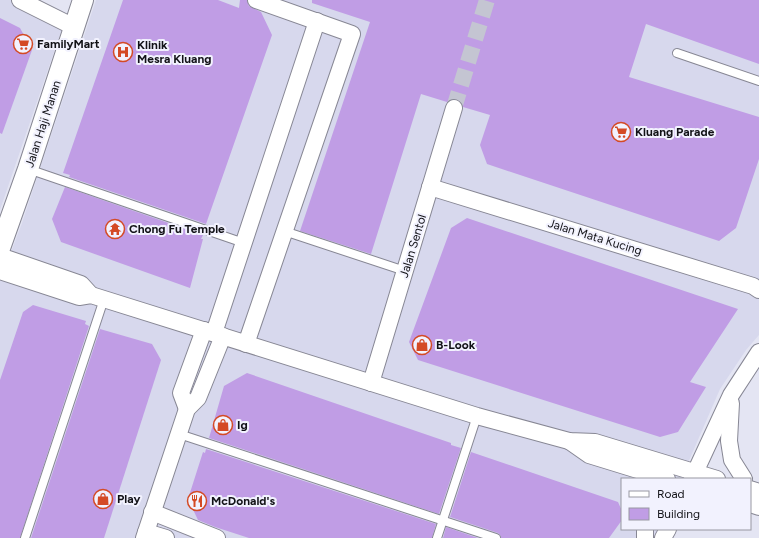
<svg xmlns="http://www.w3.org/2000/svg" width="759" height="538" font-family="Figtree,sans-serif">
	<rect width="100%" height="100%" fill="#e4e5f3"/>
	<!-- built -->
	<g fill="#d7d8ed">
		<path d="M0 0H38L67 14 0 210Z"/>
		<path d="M96 0H759V335L746 350 720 389 681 479H622V529H659L655 538H0V281L22 223Z"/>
	</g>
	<!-- building -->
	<g fill="#c09de5">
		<path d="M123 0H218L239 8 240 0H247L249 6 261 12 272 35 206 224 69 177 70 175 63 173Z"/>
		<path d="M312 0H759V64L646 24 629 77 759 117V159L736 228 719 241 487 164 480 145 490 115 463 107 461 102 456 99H451L447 102 421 94 371 254 300 231 370 22 312 3Z"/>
		<path d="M0 18 20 28 32 50 2 134 0 133Z"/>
		<path d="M65 187 203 235 201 239H203L190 288 61 242 52 219Z"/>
		<path d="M467 218 738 309 690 382 706 387 678 432 660 437 418 360 409 342 451 228Z"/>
		<path d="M33 305 86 321 85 324 89 326 20 538H0V380L23 312Z"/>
		<path d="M100 329 152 344 161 360 104 538H31Z"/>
		<path d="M247 373 451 443V445L461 448 439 514 209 438 224 386Z"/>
		<path d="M206 449 436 524 432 538H249L215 527 198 520 188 499 203 452 205 453Z"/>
		<path d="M471 452 618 502 622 511V520L609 538H501L500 535 498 533 450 517Z"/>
		<path d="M446 527 478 538H443Z"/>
	</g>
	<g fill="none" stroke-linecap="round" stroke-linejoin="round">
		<!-- minor-tunnel -->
		<path stroke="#c4c5d2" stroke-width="16" stroke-dasharray="16 8" stroke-linecap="butt" d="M454 108 487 0"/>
		<!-- service casing -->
		<g stroke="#878794" stroke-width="10">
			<g id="service">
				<path d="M677 53 759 81"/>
				<path d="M28 169 244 243"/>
				<path d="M284 231 405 271"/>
				<path d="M179 434 496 538"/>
				<path d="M25 538 104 299"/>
				<path d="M437 538 477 416"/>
			</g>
		</g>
		<!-- minor casing -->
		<g stroke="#878794" stroke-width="18">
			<g id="minor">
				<path d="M20 0 74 27"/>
				<path d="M430 187 753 286 759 290"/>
				<path d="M0 256 81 284 91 295"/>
				<path d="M0 271 79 297 91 295 477 416 569 441 595 442 717 479"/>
				<path d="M214 333 317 21"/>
				<path d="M246 344 352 34 256 0"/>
				<path d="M371 383 454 108"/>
				<path d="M731 403 729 441 732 460 744 479"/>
				<path d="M187 409 181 393 204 330"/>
				<path d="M569 441 589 455 667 479"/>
				<path d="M692 479 731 395 759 352"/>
				<path d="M750 489 759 492"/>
				<path d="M750 504 759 507"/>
				<path d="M152 512 217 538"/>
				<path d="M146 532 166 538"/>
				<path d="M144 538 187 409 198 398 223 336"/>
				<path d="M645 538V529"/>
				<path d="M663 538 668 529"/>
			</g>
		</g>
		<!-- tertiary casing -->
		<g stroke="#878794" stroke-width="22">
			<path id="tertiary" d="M0 248 28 169 83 0"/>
		</g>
		<!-- service -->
		<use href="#service" stroke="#fff" stroke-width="8"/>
		<!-- minor -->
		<use href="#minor" stroke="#fff" stroke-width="16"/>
		<!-- tertiary -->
		<use href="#tertiary" stroke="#fff" stroke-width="20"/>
	</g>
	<!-- icons -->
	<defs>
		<g id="supermarket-ring" transform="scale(1)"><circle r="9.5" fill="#f2f2fe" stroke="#d44a25" stroke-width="1.5"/><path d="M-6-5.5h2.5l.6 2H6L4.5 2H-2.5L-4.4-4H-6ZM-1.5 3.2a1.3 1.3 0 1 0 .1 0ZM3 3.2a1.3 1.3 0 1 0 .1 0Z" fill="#d44a25"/></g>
		<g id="hospital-ring" transform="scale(1)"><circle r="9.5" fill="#f2f2fe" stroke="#d44a25" stroke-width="1.5"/><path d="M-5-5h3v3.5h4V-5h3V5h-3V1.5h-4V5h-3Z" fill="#d44a25"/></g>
		<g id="temple-ring" transform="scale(1)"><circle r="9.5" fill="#f2f2fe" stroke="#d44a25" stroke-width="1.5"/><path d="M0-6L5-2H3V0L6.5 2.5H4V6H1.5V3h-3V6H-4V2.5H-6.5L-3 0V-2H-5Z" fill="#d44a25"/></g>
		<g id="shop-ring" transform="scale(1)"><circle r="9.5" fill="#f2f2fe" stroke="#d44a25" stroke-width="1.5"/><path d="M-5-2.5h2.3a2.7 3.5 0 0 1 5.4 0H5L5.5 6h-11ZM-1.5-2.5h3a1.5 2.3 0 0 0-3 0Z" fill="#d44a25"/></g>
		<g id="restaurant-ring" transform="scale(1)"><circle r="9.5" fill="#f2f2fe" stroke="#d44a25" stroke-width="1.5"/><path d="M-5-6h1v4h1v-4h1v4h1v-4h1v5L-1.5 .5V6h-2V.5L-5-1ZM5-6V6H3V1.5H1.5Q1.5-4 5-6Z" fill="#d44a25"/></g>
	</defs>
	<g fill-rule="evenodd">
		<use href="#supermarket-ring" x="23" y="44"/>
		<use href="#hospital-ring" x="123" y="52"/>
		<use href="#supermarket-ring" x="621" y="132"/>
		<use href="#temple-ring" x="115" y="229"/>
		<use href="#shop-ring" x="422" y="345"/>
		<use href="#shop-ring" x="223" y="425"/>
		<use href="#shop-ring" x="103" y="499"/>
		<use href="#restaurant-ring" x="197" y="501"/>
	</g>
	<g text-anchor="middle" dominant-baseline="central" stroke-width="4" stroke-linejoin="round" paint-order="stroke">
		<!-- poi labels -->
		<g font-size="12" font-weight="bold" fill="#121217" stroke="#f2f2fe" text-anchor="start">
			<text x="37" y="44">FamilyMart</text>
			<text x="137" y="45">Klinik<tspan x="137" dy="14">Mesra Kluang</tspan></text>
			<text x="635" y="132">Kluang Parade</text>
			<text x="129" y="229">Chong Fu Temple</text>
			<text x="436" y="345">B-Look</text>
			<text x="237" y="425">Ig</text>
			<text x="117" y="499">Play</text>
			<text x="211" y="501">McDonald's</text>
		</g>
		<!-- street labels -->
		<g font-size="12" fill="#121217" stroke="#f2f2fe">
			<text transform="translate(43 124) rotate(-72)">Jalan Haji Manan</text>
			<text transform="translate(595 237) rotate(17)">Jalan Mata Kucing</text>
			<text transform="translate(413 246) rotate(-73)">Jalan Sentol</text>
		</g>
	</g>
	<!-- legend -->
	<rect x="621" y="478" width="130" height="52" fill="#f2f2fe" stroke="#9898a2"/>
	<rect x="629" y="491" width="20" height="6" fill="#ffffff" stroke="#9898a2"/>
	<text x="657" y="498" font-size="12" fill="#121217">Road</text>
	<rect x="629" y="508" width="20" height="12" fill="#c09de5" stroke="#9898a2"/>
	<text x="657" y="518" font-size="12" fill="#121217">Building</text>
</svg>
